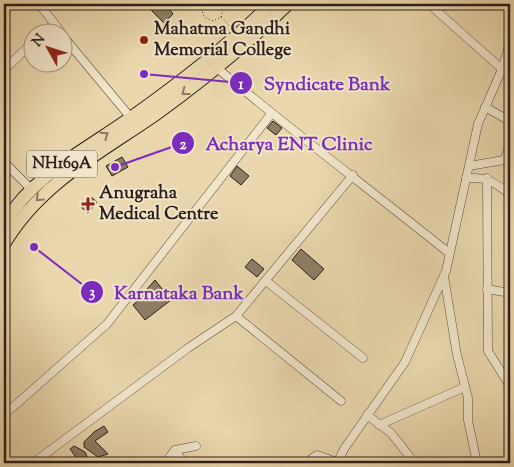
<svg xmlns="http://www.w3.org/2000/svg" width="514" height="467" font-family="'Sorts Mill Goudy',serif">
	<rect width="100%" height="100%" fill="#ead7ad"/>
	<filter id="stains"><feTurbulence type="fractalNoise" baseFrequency=".004" numOctaves="4"/><feColorMatrix values="0 0 0 0 .2 0 0 0 0 .09 0 0 0 0 .02 0 0 0 .5 -.17"/></filter>
	<radialGradient id="worn" r=".72"><stop offset=".6" stop-color="#630" stop-opacity="0"/><stop offset="1" stop-color="#630" stop-opacity=".3"/></radialGradient>
	<!-- building -->
	<g fill="#8e7e66" stroke="#2b1e19">
		<path d="M145 4H176L170 10 173 14 164 23Z"/>
		<path d="M273 121 282 128 276 135 267 128Z"/>
		<path d="M122 157 128 167 112 176 106 166Z"/>
		<path d="M237 166 249 176 241 185 230 176Z"/>
		<path d="M91 197 97 202 88 213 81 207Z"/>
		<path d="M301 249 324 269 314 280 292 260Z"/>
		<path d="M252 259 264 269 257 277 245 267Z"/>
		<path d="M155 280 171 300 145 320 133 305 141 298 140 297Z"/>
		<path d="M104 426 108 432 95 441 108 454 98 457 84 447V442L94 432Z"/>
		<path d="M74 446 85 452 90 463H80L70 449Z"/>
	</g>
	<g fill="none" stroke-linecap="round" stroke-linejoin="round">
		<!-- minor casing -->
		<g stroke="#5b4c3e" stroke-width="9">
			<g id="minor">
				<path d="M39 4 61 32"/>
				<path d="M429 4 502 69"/>
				<path d="M44 32 54 24"/>
				<path d="M62 35 131 118"/>
				<path d="M217 68C293 132 372 191 449 253"/>
				<path d="M4 70 32 43"/>
				<path d="M485 107 510 121"/>
				<path d="M4 162 31 189"/>
				<path d="M469 166 504 160 510 146"/>
				<path d="M487 178 488 351 510 386"/>
				<path d="M466 179C485 175 495 183 510 194"/>
				<path d="M444 276 457 355 468 398V420L477 463"/>
				<path d="M266 281 363 358"/>
				<path d="M487 289 510 293"/>
				<path d="M236 316 341 401"/>
				<path d="M4 415 107 324 271 114"/>
				<path d="M367 415 391 433 410 457"/>
				<path d="M379 425 465 387"/>
				<path d="M175 450 184 463"/>
				<path d="M33 463 188 348 236 316 353 175"/>
				<path d="M165 463 175 450 196 446"/>
				<path d="M305 463 317 455 337 462"/>
				<path d="M337 463 344 449 405 362 446 271 478 124 502 69 510 43"/>
			</g>
		</g>
		<!-- trunk casing -->
		<g stroke="#2b1e19" stroke-width="14">
			<g id="trunk">
				<path d="M4 224C34 174 86 150 132 117 181 82 228 46 271 4"/>
				<path d="M4 244C40 183 100 153 156 114 203 80 247 44 288 4"/>
			</g>
		</g>
		<!-- path -->
		<g stroke="#2b1e19" stroke-width="1" stroke-dasharray="1 2.5" stroke-linecap="butt">
			<path d="M206 7 202 10 204 17 213 21 221 17 231 27"/>
			<path d="M221 17 224 4"/>
		</g>
		<!-- minor -->
		<use href="#minor" stroke="#f1e5ca" stroke-width="8"/>
		<!-- trunk -->
		<use href="#trunk" stroke="#ead7ad" stroke-width="12"/>
	</g>
	<!-- one-way arrows -->
	<defs><path id="oneway-chevron" d="M-2-3.5L2.5 0L-2 3.5" fill="none" stroke-width="1.6" stroke-linecap="round" stroke-linejoin="round" transform="scale(1.25)"/></defs>
	<g stroke="#8a7a63">
		<use href="#oneway-chevron" transform="translate(185 92) rotate(143)"/>
		<use href="#oneway-chevron" transform="translate(105 135) rotate(-34)"/>
		<use href="#oneway-chevron" transform="translate(39 198) rotate(136)"/>
	</g>
	<!-- markers -->
	<g fill="#8f2418" stroke="#f1e5ca" stroke-width="2">
		<circle cx="144" cy="40" r="5"/>
		<path d="M85.5 196.5h5v5h5v5h-5v5h-5v-5h-5v-5h5z"/>
	</g>
	<g text-anchor="middle" dominant-baseline="central" stroke-width="4" stroke-linejoin="round" paint-order="stroke">
		<!-- shield labels -->
		<rect fill="#f1e5ca" stroke="#665a4e" stroke-width="1" x="27" y="150.5" width="70" height="27" rx="4"/>
		<g font-size="16" font-weight="bold" fill="#2b1e19">
			<text x="62" y="164">NH169A</text>
		</g>
		<!-- poi labels -->
		<g font-size="18" font-weight="bold" fill="#2b1e19" stroke="#f1e5ca" text-anchor="start">
			<text x="154" y="30">Mahatma Gandhi<tspan x="154" dy="21">Memorial College</tspan></text>
			<text x="99" y="194">Anugraha<tspan x="99" dy="21">Medical Centre</tspan></text>
		</g>
	</g>
	<!-- callouts -->
	<path fill="none" stroke="#7b2cbf" stroke-width="2" d="M144 74L241 83M115 167L183 143M34 247L92 292"/>
	<g fill="#7b2cbf" stroke="#f1e5ca" stroke-width="2">
		<circle cx="144" cy="74" r="5"/>
		<circle cx="115" cy="167" r="5"/>
		<circle cx="34" cy="247" r="5"/>
		<circle cx="241" cy="83" r="12"/>
		<circle cx="183" cy="143" r="12"/>
		<circle cx="92" cy="292" r="12"/>
	</g>
	<g font-size="15" text-anchor="middle" font-weight="bold" fill="#fff">
		<text x="241" y="89">1</text>
		<text x="183" y="149">2</text>
		<text x="92" y="297">3</text>
	</g>
	<g font-size="19" text-anchor="middle" font-weight="bold" fill="#7b2cbf" stroke="#f1e5ca" stroke-width="4" stroke-linejoin="round" paint-order="stroke">
		<text x="327" y="90">Syndicate Bank</text>
		<text x="289" y="150">Acharya ENT Clinic</text>
		<text x="179" y="299">Karnataka Bank</text>
	</g>
	<!-- margin -->
	<rect width="514" height="467" fill="none" stroke="#ead7ad" stroke-width="20"/>
	<rect x="5" y="5" width="504" height="457" fill="none" stroke="#2b1e19" stroke-width="2.5"/>
	<rect x="10" y="10" width="494" height="447" fill="none" stroke="#2b1e19"/>
	<!-- north arrow -->
	<g transform="translate(48 48) rotate(309)"><circle r="24" fill="#f1e5ca" stroke="#a29583"/>
	<path d="M0-4L9 19L0 12L-9 19Z" fill="#8f2418"/>
	<text y="-8" font-size="14" font-weight="bold" text-anchor="middle" fill="#2b1e19">N</text>
	</g>
	<rect width="100%" height="100%" filter="url(#stains)"/>
	<rect width="100%" height="100%" fill="url(#worn)"/>
</svg>
